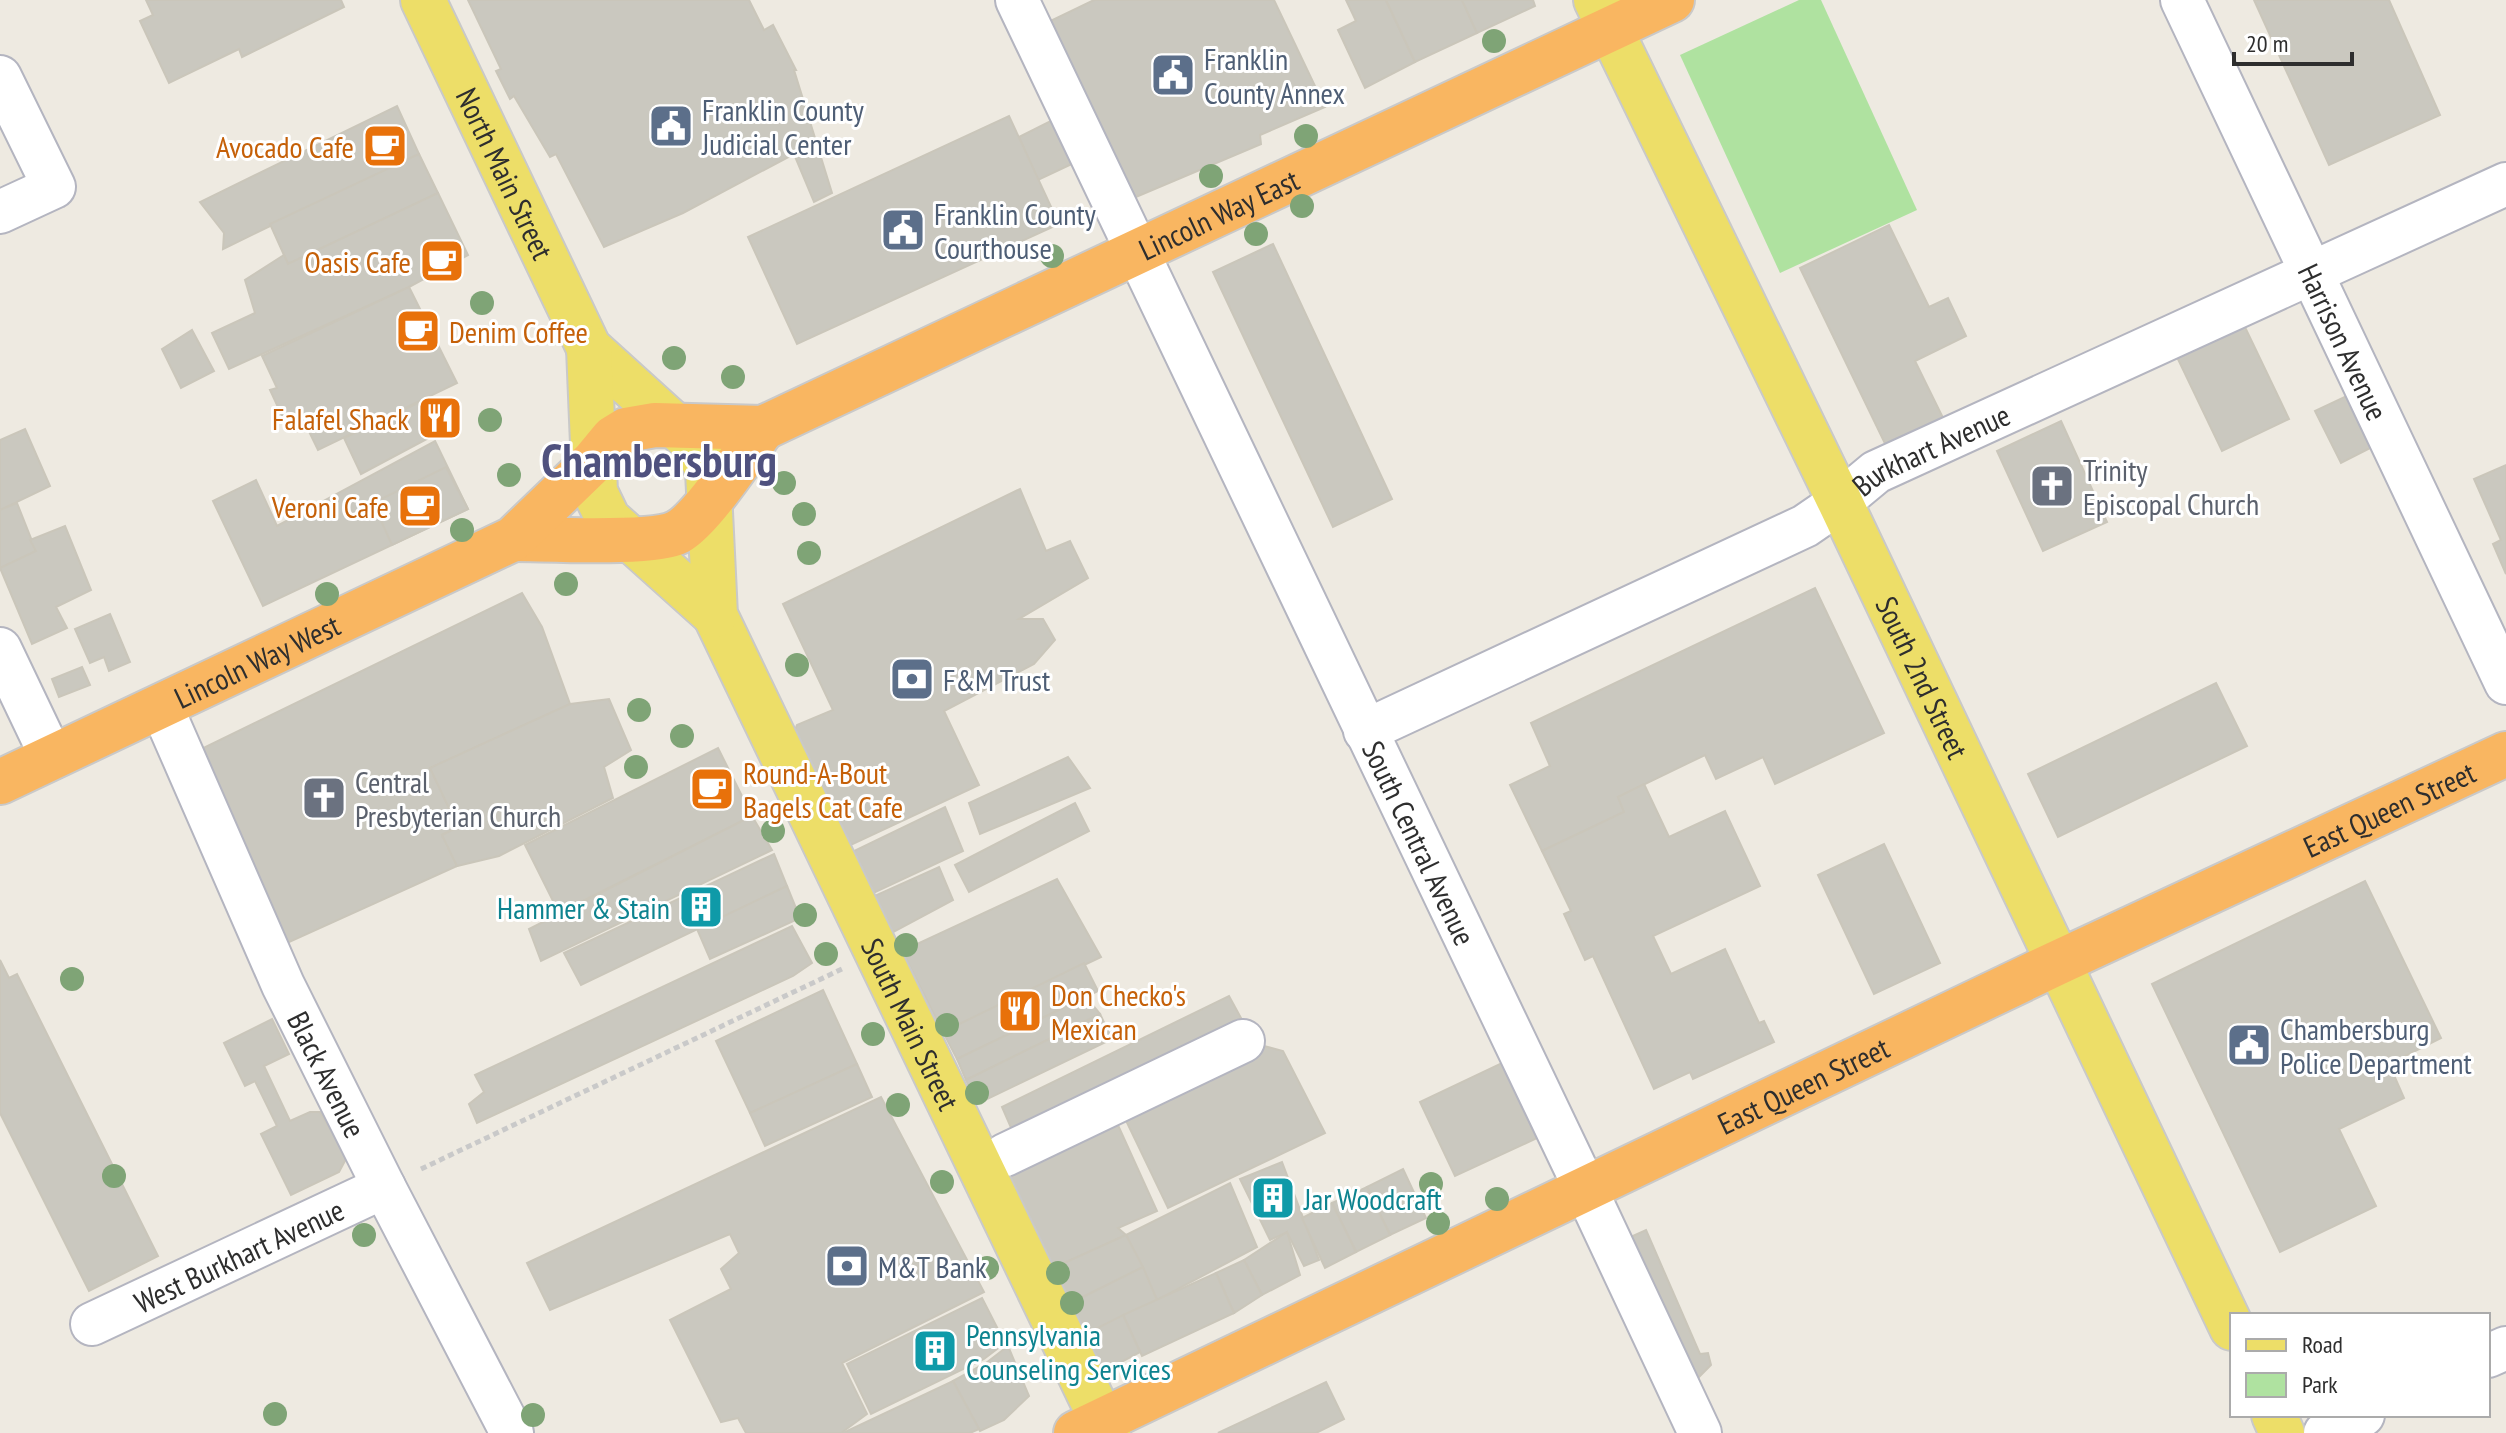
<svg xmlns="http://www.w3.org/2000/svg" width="2506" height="1433" font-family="'PT Sans Narrow',sans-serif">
	<rect width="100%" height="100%" fill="#eeeae1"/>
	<!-- green -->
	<path fill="#afe2a0" d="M1799 0H1821L1917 210 1780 273 1680 55Z"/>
	<!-- building -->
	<g fill="#cac8bf" stroke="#cac6ba" stroke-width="2">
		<path d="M146 0H341L344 7 242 57 239 49 169 83 140 21 153 15Z"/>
		<path d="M468 0H749L764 30 773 25 796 70H794L832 193 814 202 794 154 683 213 604 247 556 154 550 157 514 96 510 99 496 71 501 69Z"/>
		<path d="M1094 0H1274L1325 107 1260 135 1261 144 1131 199 1078 161 1038 180 1019 137 1057 118 1044 24Z"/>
		<path d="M1346 0H1386L1415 62 1365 88 1338 30 1356 21Z"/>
		<path d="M1386 0H1462L1477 33 1415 62Z"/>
		<path d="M1462 0H1533L1535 6 1477 33Z"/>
		<path d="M2254 0H2389L2440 115 2329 165Z"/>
		<path d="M397 106 419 154 223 249 224 233 200 202Z"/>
		<path d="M1009 116 1059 224 797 344 748 237Z"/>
		<path d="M419 154 438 193 288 264 270 224Z"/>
		<path d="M438 193 468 255 409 287 229 369 212 333 255 313 245 280 284 255 288 264Z"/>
		<path d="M1889 225 1929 307 1948 298 1966 336 1915 361 1948 428 1891 456 1800 268Z"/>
		<path d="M1273 244 1392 499 1333 527 1213 272Z"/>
		<path d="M409 287 457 383 318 450 299 411 283 418 270 390 277 388 262 356Z"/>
		<path d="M2243 323 2289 419 2222 451 2176 355Z"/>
		<path d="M192 330 214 371 181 388 162 349Z"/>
		<path d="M2353 393 2378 444 2341 463 2315 411Z"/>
		<path d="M422 401 438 433 361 474 344 438Z"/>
		<path d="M2061 421 2107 522 2043 551 1997 451Z"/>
		<path d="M25 429 50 486 0 510V440Z"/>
		<path d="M435 441 468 509 263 606 213 501 256 480 277 526Z"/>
		<path d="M2506 465V574L2493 544 2501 540 2474 479Z"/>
		<path d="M446 467 468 509 392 545 373 503Z"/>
		<path d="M1020 489 1046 551 1070 541 1088 578 1019 619H1043L1055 640 1034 664 944 711 979 785 840 850 790 743 797 725 833 710 783 604Z"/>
		<path d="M17 503 36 551 0 568V510Z"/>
		<path d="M65 526 91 590 56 607 67 628 32 644 0 568 36 551 30 540Z"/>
		<path d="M1815 588 1884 733 1775 784 1763 757 1716 779 1705 755 1618 797 1624 812 1542 851 1510 785 1550 766 1531 723Z"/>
		<path d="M522 593 542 627 570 704 430 768 458 827 442 835 457 866 276 948 185 757Z"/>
		<path d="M110 614 130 662 109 671 104 657 90 663 75 629Z"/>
		<path d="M82 667 90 685 59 697 52 679Z"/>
		<path d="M2216 683 2247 746 2058 837 2028 774Z"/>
		<path d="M609 699 631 750 604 767 613 798 499 856 457 866 442 835 458 827 430 768 570 704Z"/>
		<path d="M718 748 752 816 559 913 525 845Z"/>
		<path d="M1068 757 1090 788 980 834 969 803Z"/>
		<path d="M1644 784 1669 837 1725 811 1760 886 1653 936 1671 974 1725 949 1759 1023 1764 1021 1774 1042 1693 1079 1690 1072 1654 1089 1593 956 1585 960 1564 914 1571 911 1542 851 1624 812 1618 797Z"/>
		<path d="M1075 803 1089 831 969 892 955 865Z"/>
		<path d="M945 807 963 851 867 896 850 853Z"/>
		<path d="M752 816 772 850 541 961 529 929Z"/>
		<path d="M1884 844 1940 963 1874 994 1818 875Z"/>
		<path d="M774 854 787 886 581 985 564 953Z"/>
		<path d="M939 867 953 900 886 936 868 899Z"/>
		<path d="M1057 879 1101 957 943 1032 902 951Z"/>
		<path d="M2365 881 2441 1038 2397 1060 2393 1073 2404 1098 2339 1129 2376 1206 2280 1252 2152 984Z"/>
		<path d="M787 886 800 918 710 959 697 929Z"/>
		<path d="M792 926 812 963 793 976 477 1123 469 1104 484 1092 475 1075Z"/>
		<path d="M0 960 9 978 17 974 158 1256 89 1291 0 1113Z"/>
		<path d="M1084 963 1098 991 957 1059 943 1032Z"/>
		<path d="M823 990 857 1064 750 1113 716 1041Z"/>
		<path d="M1229 996 1241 1018 1022 1153 1002 1107Z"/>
		<path d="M1086 997 1100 1014 966 1080 957 1059Z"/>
		<path d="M1100 1014 1112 1039 977 1104 966 1080Z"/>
		<path d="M272 1019 289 1054 264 1066 290 1121 310 1112H320L347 1157 339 1172 291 1195 261 1134 277 1126 255 1081 245 1086 224 1043Z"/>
		<path d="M1256 1044 1283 1051 1325 1133 1168 1208 1119 1106Z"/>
		<path d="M1502 1063 1537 1138 1455 1176 1420 1102Z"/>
		<path d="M857 1064 872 1097 765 1146 750 1113Z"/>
		<path d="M881 1097 984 1292 842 1363 867 1414 841 1433H746L738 1418 721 1422 670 1320 731 1289 721 1269 739 1253 730 1234 550 1310 527 1263Z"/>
		<path d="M1112 1112 1157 1211 1118 1228 1126 1235 1051 1269 1002 1162Z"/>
		<path d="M1282 1162 1319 1260 1304 1266 1287 1232 1270 1240 1240 1179Z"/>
		<path d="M1403 1169 1426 1218 1390 1235 1367 1187Z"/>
		<path d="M1230 1183 1257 1247 1157 1300 1126 1235Z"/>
		<path d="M1367 1187 1390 1235 1356 1252 1332 1203Z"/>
		<path d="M1332 1203 1356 1252 1325 1268 1302 1218Z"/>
		<path d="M1646 1230 1700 1354 1708 1353 1711 1365 1698 1378 1699 1383 1615 1244Z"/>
		<path d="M1287 1232 1300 1275 1262 1295 1244 1260Z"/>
		<path d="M1126 1235 1143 1267 1067 1305 1051 1269Z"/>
		<path d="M1244 1260 1262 1295 1234 1313 1216 1273Z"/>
		<path d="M1143 1267 1157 1300 1080 1337 1067 1305Z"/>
		<path d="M1216 1273 1234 1313 1142 1356 1123 1315Z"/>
		<path d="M982 1298 1005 1343 984 1359 871 1414 847 1364Z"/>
		<path d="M1123 1315 1140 1352 1099 1374 1080 1337Z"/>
		<path d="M1008 1346 1029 1396 1004 1420 980 1431 953 1381 986 1363Z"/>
		<path d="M953 1381 979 1429 970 1433H843Z"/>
		<path d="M1326 1382 1344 1419 1316 1433H1218Z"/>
	</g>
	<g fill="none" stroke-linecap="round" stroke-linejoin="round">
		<!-- minor casing -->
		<g stroke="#b4b5c0" stroke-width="46">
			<g id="minor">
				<path id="s1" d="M1017 0 1585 1188 1700 1433"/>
				<path id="s2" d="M2182 0 2506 683"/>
				<path d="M0 77 54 187 0 212"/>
				<path d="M0 649 52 758"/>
				<path id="s3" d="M161 706 283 985 384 1187 512 1433"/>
				<path id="s4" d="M1365 731 1805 526 1840 502 1876 472 2506 184"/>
				<path d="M1005 1155 1243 1041"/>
				<path id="s5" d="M92 1324 384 1187"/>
				<path d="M2488 1356 2506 1348"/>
				<path d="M2325 1433 2363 1415"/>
			</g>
		</g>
		<!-- major casing -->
		<g stroke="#c9c9c9" stroke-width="48">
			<g id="major">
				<path id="s6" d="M423 0 589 348 695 444 708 471 715 615 1108 1433"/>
				<path id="s7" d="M1596 0 1840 502 2232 1328"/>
				<path d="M589 348 595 492 608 519 715 615"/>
				<path d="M2274 1415 2282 1433"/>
			</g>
		</g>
		<!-- highway casing -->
		<g stroke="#c9c9c9" stroke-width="48">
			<g id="highway">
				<path d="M513 539C546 539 655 545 678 532 702 519 745 453 763 428"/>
				<path id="s8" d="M0 782 513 539 594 461 613 438 626 430 655 425 763 428 1672 0"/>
				<path id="s9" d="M1076 1433 2057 963 2506 754"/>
			</g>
		</g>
		<!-- path -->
		<path stroke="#c9c9c9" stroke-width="5" stroke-dasharray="6 4" stroke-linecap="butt" d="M421 1169 842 969"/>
		<!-- minor -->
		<use href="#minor" stroke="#fff" stroke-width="42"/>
		<!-- major -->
		<use href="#major" stroke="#edde68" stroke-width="44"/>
		<!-- highway -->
		<use href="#highway" stroke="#f9b661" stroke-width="44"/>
	</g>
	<!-- trees -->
	<g fill="#7fa476">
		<circle cx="1494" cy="41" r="12"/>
		<circle cx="1306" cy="136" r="12"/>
		<circle cx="1211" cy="176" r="12"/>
		<circle cx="1302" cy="206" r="12"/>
		<circle cx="1256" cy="234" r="12"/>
		<circle cx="1052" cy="256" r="12"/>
		<circle cx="482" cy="303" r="12"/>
		<circle cx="674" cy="358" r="12"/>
		<circle cx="733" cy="377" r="12"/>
		<circle cx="490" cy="420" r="12"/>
		<circle cx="509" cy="475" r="12"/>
		<circle cx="784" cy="483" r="12"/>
		<circle cx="804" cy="514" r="12"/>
		<circle cx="462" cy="530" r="12"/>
		<circle cx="809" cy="553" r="12"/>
		<circle cx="566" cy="584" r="12"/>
		<circle cx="327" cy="594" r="12"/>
		<circle cx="797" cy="665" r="12"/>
		<circle cx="639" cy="710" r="12"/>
		<circle cx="682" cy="736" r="12"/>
		<circle cx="636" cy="767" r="12"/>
		<circle cx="773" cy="831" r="12"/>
		<circle cx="805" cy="915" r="12"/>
		<circle cx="906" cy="945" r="12"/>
		<circle cx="826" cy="954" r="12"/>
		<circle cx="72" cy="979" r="12"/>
		<circle cx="947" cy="1025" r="12"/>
		<circle cx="873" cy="1034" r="12"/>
		<circle cx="977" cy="1093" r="12"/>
		<circle cx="898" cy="1105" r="12"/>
		<circle cx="114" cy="1176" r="12"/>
		<circle cx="942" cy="1182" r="12"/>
		<circle cx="1431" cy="1184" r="12"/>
		<circle cx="1497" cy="1199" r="12"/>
		<circle cx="1438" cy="1223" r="12"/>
		<circle cx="364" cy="1235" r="12"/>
		<circle cx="987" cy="1268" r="12"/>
		<circle cx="1058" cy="1273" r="12"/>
		<circle cx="1072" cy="1303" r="12"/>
		<circle cx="275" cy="1414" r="12"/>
		<circle cx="533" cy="1415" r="12"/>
	</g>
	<!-- icons -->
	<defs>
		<g id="civic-square" transform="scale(2.3)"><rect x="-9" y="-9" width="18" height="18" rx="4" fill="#5c6f8a" stroke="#fff"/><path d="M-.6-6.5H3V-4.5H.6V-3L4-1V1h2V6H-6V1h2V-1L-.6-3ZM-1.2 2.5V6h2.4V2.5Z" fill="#fff"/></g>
		<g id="cafe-square" transform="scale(2.3)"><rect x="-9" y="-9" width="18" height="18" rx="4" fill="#e8710a" stroke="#fff"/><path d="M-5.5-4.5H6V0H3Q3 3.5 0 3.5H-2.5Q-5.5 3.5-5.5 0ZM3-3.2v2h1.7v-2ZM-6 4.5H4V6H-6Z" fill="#fff"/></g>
		<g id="restaurant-square" transform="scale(2.3)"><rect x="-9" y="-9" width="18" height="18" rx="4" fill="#e8710a" stroke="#fff"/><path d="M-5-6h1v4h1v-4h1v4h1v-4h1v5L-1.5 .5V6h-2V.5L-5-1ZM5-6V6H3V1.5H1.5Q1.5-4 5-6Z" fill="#fff"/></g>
		<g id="church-square" transform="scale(2.3)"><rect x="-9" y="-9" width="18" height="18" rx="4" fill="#6b7280" stroke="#fff"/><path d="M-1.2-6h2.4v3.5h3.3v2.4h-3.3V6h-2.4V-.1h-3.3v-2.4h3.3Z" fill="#fff"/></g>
		<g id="bank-square" transform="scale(2.3)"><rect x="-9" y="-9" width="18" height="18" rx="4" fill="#5c6f8a" stroke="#fff"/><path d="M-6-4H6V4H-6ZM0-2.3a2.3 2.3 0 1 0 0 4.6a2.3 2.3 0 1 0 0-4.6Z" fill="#fff"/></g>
		<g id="building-square" transform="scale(2.3)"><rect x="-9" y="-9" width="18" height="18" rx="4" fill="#0f9aa8" stroke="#fff"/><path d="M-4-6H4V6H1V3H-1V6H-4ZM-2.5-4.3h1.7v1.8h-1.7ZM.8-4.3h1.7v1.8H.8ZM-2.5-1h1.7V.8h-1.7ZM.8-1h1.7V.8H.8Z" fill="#fff"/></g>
	</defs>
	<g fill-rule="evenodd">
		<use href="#civic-square" x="1173" y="75"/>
		<use href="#civic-square" x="671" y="126"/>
		<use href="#cafe-square" x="385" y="146"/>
		<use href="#civic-square" x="903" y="230"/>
		<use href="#cafe-square" x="442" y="261"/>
		<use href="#cafe-square" x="418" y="331"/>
		<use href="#restaurant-square" x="440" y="418"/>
		<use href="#church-square" x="2052" y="486"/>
		<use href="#cafe-square" x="420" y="506"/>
		<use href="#bank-square" x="912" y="679"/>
		<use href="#cafe-square" x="712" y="789"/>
		<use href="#church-square" x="324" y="798"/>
		<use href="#building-square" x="701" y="907"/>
		<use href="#restaurant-square" x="1020" y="1011"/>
		<use href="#civic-square" x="2249" y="1045"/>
		<use href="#building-square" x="1273" y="1198"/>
		<use href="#bank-square" x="847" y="1266"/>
		<use href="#building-square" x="935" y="1351"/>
	</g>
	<g text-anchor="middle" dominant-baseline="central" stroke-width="6" stroke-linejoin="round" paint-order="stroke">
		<!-- service labels -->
		<g font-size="30" fill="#4e5e75" stroke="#fff" text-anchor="start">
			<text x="1204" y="58">Franklin<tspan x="1204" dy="34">County Annex</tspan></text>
			<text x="702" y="109">Franklin County<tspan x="702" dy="34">Judicial Center</tspan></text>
			<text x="934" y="213">Franklin County<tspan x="934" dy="34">Courthouse</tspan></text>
			<text x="943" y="679">F&amp;M Trust</text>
			<text x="2280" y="1028">Chambersburg<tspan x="2280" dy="34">Police Department</tspan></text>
			<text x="878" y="1266">M&amp;T Bank</text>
		</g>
		<!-- food labels -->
		<g font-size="30" fill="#c56008" stroke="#fff" text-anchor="end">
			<text x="354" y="146">Avocado Cafe</text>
			<text x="411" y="261">Oasis Cafe</text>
			<text x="449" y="331" text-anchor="start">Denim Coffee</text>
			<text x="409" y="418">Falafel Shack</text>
			<text x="389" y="506">Veroni Cafe</text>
			<text x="743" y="772" text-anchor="start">Round-A-Bout<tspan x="743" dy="34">Bagels Cat Cafe</tspan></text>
			<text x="1051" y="994" text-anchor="start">Don Checko's<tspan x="1051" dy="34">Mexican</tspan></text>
		</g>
		<!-- street labels -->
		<g font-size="30" fill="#2e2e2e" stroke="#fff">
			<text stroke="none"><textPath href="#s6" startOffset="192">North Main Street</textPath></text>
			<text stroke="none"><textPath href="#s8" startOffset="1366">Lincoln Way East</textPath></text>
			<text stroke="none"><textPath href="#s2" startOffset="378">Harrison Avenue</textPath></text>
			<text stroke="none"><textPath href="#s4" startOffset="634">Burkhart Avenue</textPath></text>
			<text stroke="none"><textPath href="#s8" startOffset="284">Lincoln Way West</textPath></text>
			<text stroke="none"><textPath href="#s7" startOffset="752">South 2nd Street</textPath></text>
			<text stroke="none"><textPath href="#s9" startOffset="1454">East Queen Street</textPath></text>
			<text stroke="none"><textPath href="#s1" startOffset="934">South Central Avenue</textPath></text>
			<text stroke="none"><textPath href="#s6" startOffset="1156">South Main Street</textPath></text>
			<text stroke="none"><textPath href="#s3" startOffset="404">Black Avenue</textPath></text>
			<text stroke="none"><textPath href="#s9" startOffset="806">East Queen Street</textPath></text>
			<text stroke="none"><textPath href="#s5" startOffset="162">West Burkhart Avenue</textPath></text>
		</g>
		<!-- worship labels -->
		<g font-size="30" fill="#5b616d" stroke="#fff" text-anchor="start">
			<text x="2083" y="469">Trinity<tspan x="2083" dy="34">Episcopal Church</tspan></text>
			<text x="355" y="781">Central<tspan x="355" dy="34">Presbyterian Church</tspan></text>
		</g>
		<!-- culture labels -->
		<g font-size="30" fill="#0d838f" stroke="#fff" text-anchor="start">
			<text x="670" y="907" text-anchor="end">Hammer &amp; Stain</text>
			<text x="1304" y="1198">Jar Woodcraft</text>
			<text x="966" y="1334">Pennsylvania<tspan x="966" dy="34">Counseling Services</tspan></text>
		</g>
		<!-- town labels -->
		<g font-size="46" font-weight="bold" fill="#4f517e" stroke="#fff">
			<text x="659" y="460">Chambersburg</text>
		</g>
	</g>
	<!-- legend -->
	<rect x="2230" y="1313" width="260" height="104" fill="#ffffff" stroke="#ababab" stroke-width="2"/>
	<rect x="2246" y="1339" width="40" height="12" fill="#edde68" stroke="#ababab" stroke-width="2"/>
	<text x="2302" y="1353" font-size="24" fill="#2e2e2e">Road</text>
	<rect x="2246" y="1373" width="40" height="24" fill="#afe2a0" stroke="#ababab" stroke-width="2"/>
	<text x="2302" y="1393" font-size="24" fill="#2e2e2e">Park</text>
	<!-- scale -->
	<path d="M2234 52v12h118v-12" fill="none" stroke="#2e2e2e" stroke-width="4"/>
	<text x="2246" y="52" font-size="24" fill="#2e2e2e" stroke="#ffffff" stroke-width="6" paint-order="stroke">20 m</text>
</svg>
